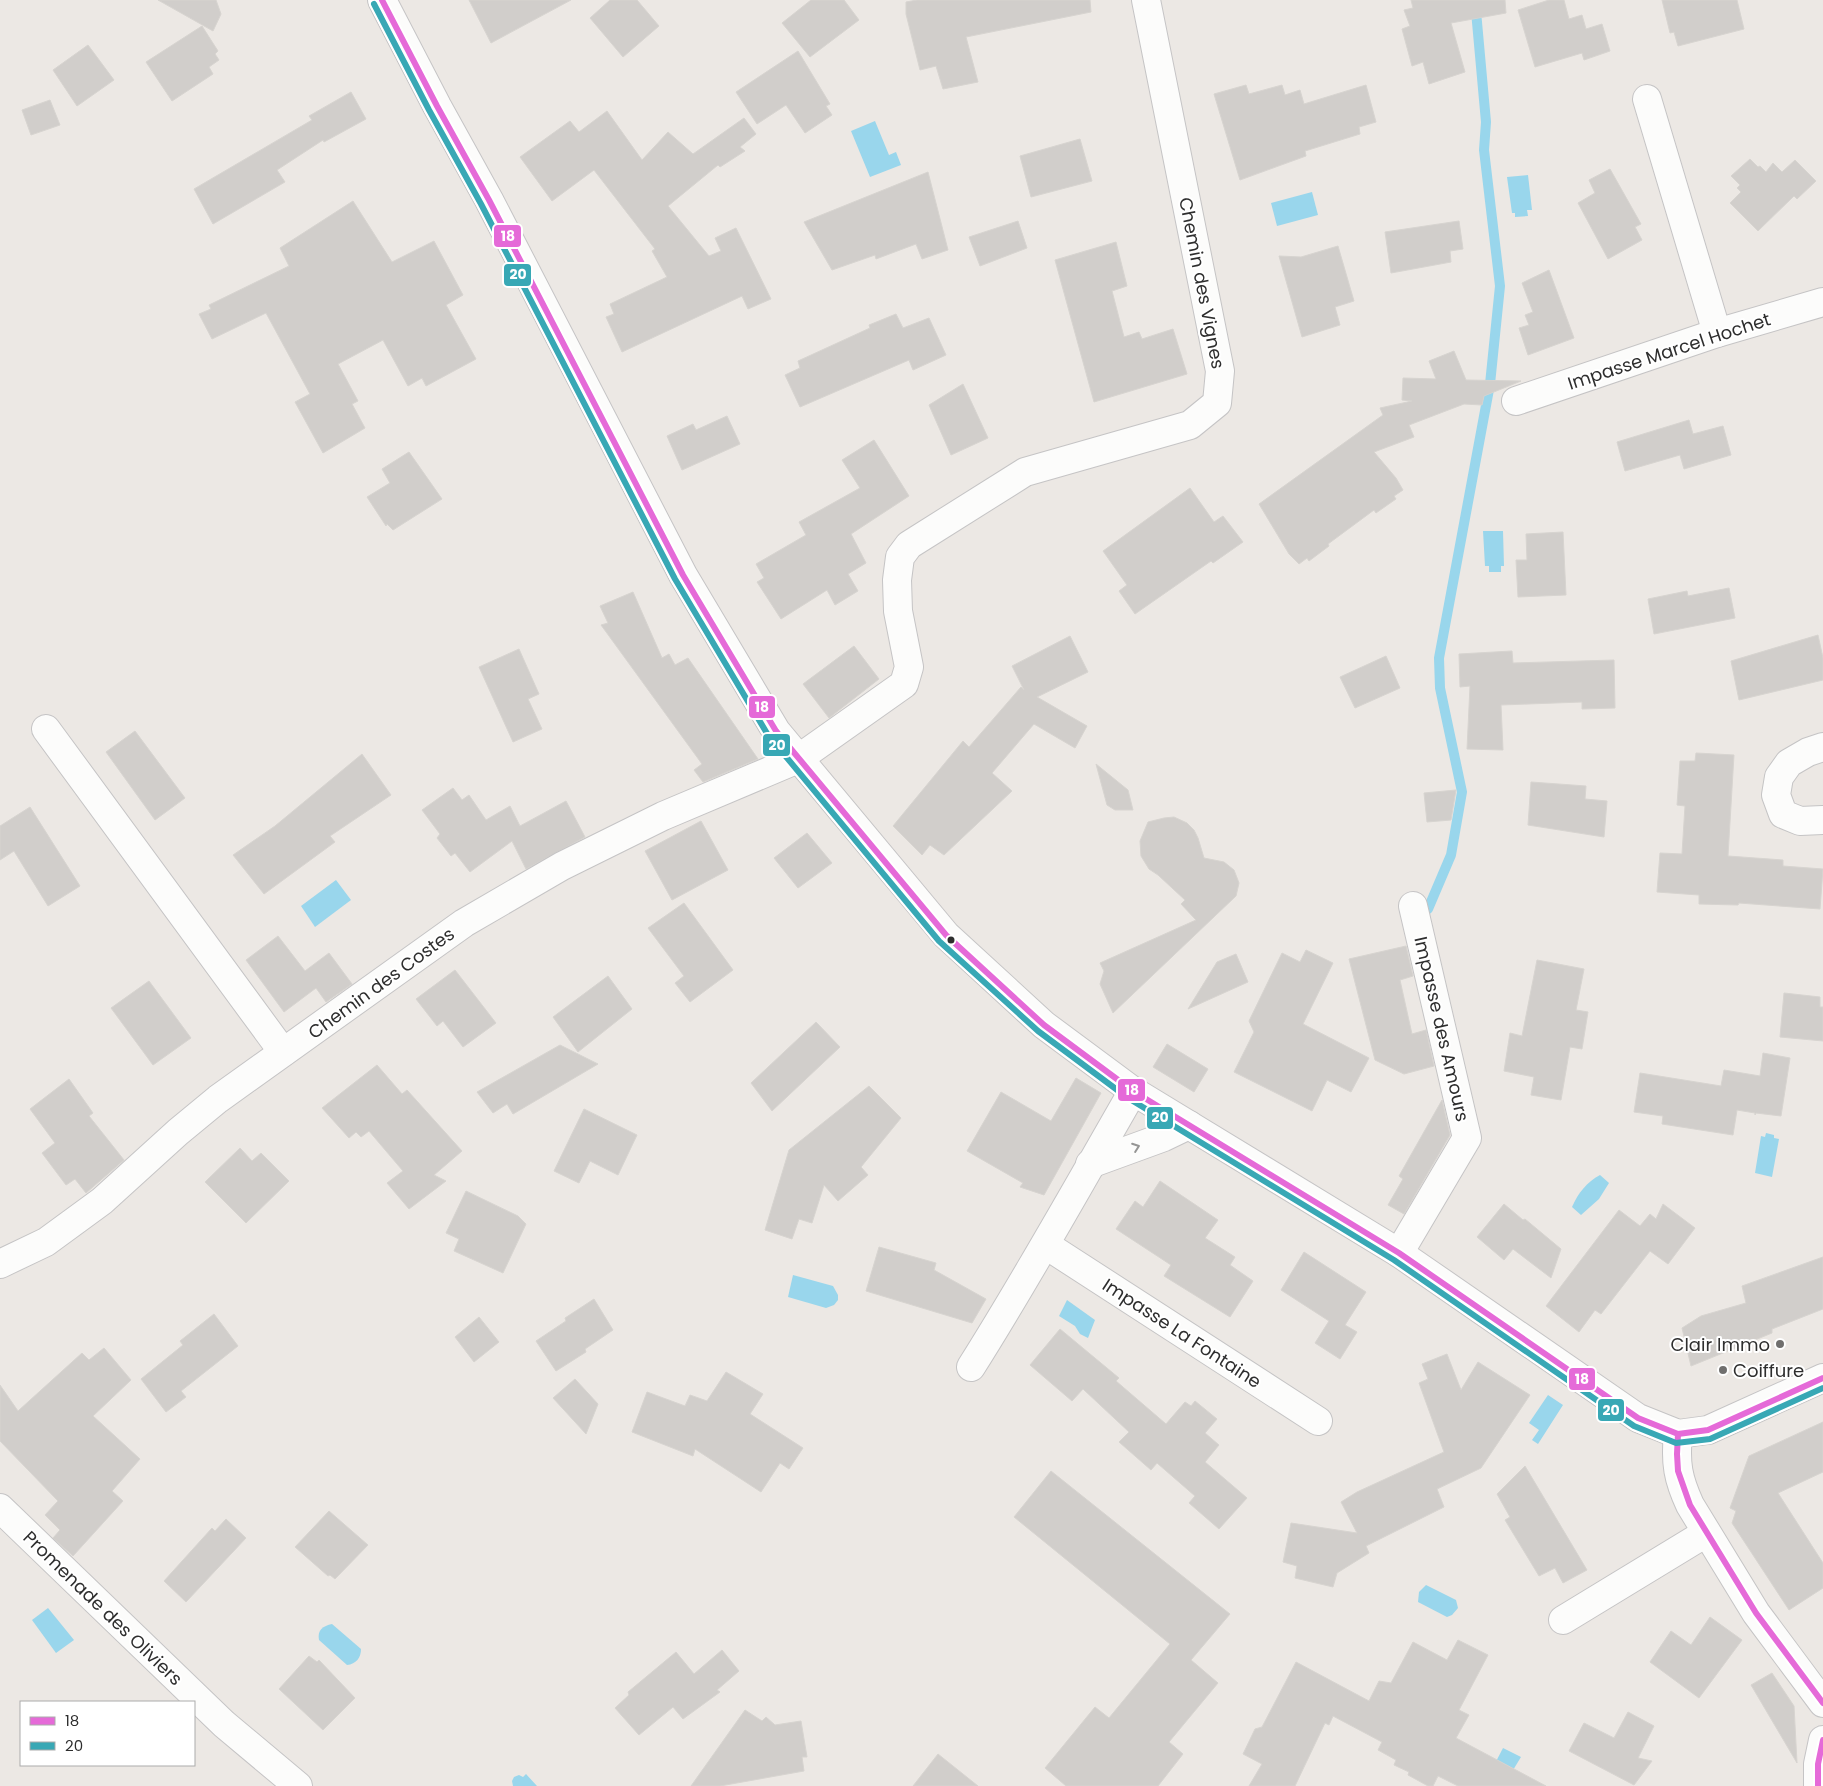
<svg xmlns="http://www.w3.org/2000/svg" width="1823" height="1786" font-family="Poppins,sans-serif">
	<rect width="100%" height="100%" fill="#ece8e4"/>
	<!-- water -->
	<g fill="#99d6ec">
		<path d="M875 121 889 155 896 152 901 165 870 177 851 131Z"/>
		<path d="M1528 175 1532 210H1527L1528 216 1515 217V213H1512L1507 177Z"/>
		<path d="M1312 192 1318 215 1277 226 1271 203Z"/>
		<path d="M1483 531H1503L1504 566H1501V572H1489V566H1485Z"/>
		<path d="M336 880 351 900 315 927 301 906Z"/>
		<path d="M1766 1133 1774 1135V1138L1779 1139 1772 1177 1755 1173 1761 1136 1765 1137Z"/>
		<path d="M1600 1175 1609 1183 1599 1199 1581 1215 1572 1207C1578 1193 1587 1182 1600 1175Z"/>
		<path d="M793 1275 833 1286 838 1295V1300L834 1305 826 1308 788 1297Z"/>
		<path d="M1067 1300 1095 1320 1088 1338 1080 1334 1075 1326 1059 1316Z"/>
		<path d="M1548 1395 1563 1405 1538 1444 1532 1440 1539 1430 1529 1423Z"/>
		<path d="M1426 1585 1456 1600 1458 1608 1452 1615 1447 1617 1418 1602 1419 1592Z"/>
		<path d="M48 1608 74 1640 56 1653 32 1620Z"/>
		<path d="M332 1624 361 1649C361 1658 356 1664 347 1665L319 1640C317 1630 323 1626 332 1624Z"/>
		<path d="M1503 1748 1521 1757 1507 1780 1489 1775Z"/>
		<path d="M526 1774 537 1786H513L512 1781 514 1777 519 1775 523 1777Z"/>
	</g>
	<g fill="none" stroke-linecap="round" stroke-linejoin="round">
		<!-- stream -->
		<path stroke="#99d6ec" stroke-width="10" d="M1428 909 1451 855 1462 792 1440 688 1439 658 1490 384 1500 286 1484 150 1486 122 1475 0"/>
	</g>
	<!-- building -->
	<g fill="#d1cecb" stroke="#d7d4d0">
		<path d="M158 0H216L221 14 213 31Z"/>
		<path d="M469 0H571L491 43Z"/>
		<path d="M610 0H637L659 26 623 57 590 18Z"/>
		<path d="M811 0H844L859 20 810 57 782 23Z"/>
		<path d="M917 0H1090L1091 12 966 37 978 82 943 89 936 66 920 70 906 14V2Z"/>
		<path d="M1411 0H1505L1506 13 1451 23 1465 72 1429 84 1423 62 1412 66 1402 29 1410 26 1404 10 1413 8Z"/>
		<path d="M1549 0H1564L1569 19 1582 15 1586 29 1602 24 1610 51 1584 60 1582 53 1535 67 1518 10Z"/>
		<path d="M1662 0H1737L1744 29 1678 46 1674 32 1670 33Z"/>
		<path d="M202 26 218 51 215 54 219 60 209 67 213 74 172 101 146 62Z"/>
		<path d="M88 45 114 80 77 106 53 70Z"/>
		<path d="M798 51 830 104 826 106 832 115 805 133 786 105 757 124 736 92Z"/>
		<path d="M1246 85 1249 94 1282 85 1285 95 1300 90 1304 104 1366 85 1376 122 1359 127 1360 134 1305 151 1306 156 1240 180 1214 94Z"/>
		<path d="M351 92 366 119 324 142 323 140 277 170 285 182 213 224 194 189 312 120 309 116Z"/>
		<path d="M50 100 60 125 31 135 22 110Z"/>
		<path d="M607 111 642 160 668 132 693 154 744 118 756 134 740 147 745 151 720 167 718 165 668 206 709 256 721 251 715 238 736 228 771 299 748 309 742 296 622 352 606 317 614 314 610 304 667 277 652 251 655 249 594 170 552 201 520 157 570 121 579 132Z"/>
		<path d="M1080 139 1092 181 1031 197 1020 156Z"/>
		<path d="M1750 159 1758 167 1760 166 1766 172 1773 163 1782 172 1795 160 1816 181 1797 199 1794 196 1758 231 1730 203 1741 192 1737 188 1740 185 1731 176Z"/>
		<path d="M1610 169 1641 224 1635 227 1642 240 1608 259 1578 203 1595 193 1589 180Z"/>
		<path d="M928 172 948 250 922 259 916 244 876 259 875 255 832 270 804 222Z"/>
		<path d="M353 201 392 262 434 241 463 295 446 305 476 359 426 386 422 378 408 386 383 340 338 364 358 401 352 404 365 428 323 453 295 402 310 394 266 313 212 339 199 314 211 309 209 305 289 266 280 248Z"/>
		<path d="M1018 221 1027 248 980 266 969 237Z"/>
		<path d="M1459 221 1463 249 1450 251 1451 262 1391 273 1385 232Z"/>
		<path d="M1116 242 1127 286 1112 291 1124 337 1139 332 1142 339 1173 329 1187 374 1094 402 1055 260Z"/>
		<path d="M1338 246 1354 301 1335 307 1340 325 1302 337 1279 256 1301 257Z"/>
		<path d="M1549 270 1574 338 1528 355 1519 328 1529 325 1525 315 1533 312 1522 283Z"/>
		<path d="M896 314 903 328 929 318 946 355 913 370 909 360 800 407 785 375 800 368 798 361 870 328 869 325Z"/>
		<path d="M1454 351 1466 380 1521 381 1484 396 1482 405 1464 404 1409 425 1414 437 1374 452 1396 478 1403 490 1394 496 1396 499 1376 513 1374 510 1328 544 1329 546 1309 561 1307 558 1299 564 1289 554 1259 504 1383 415 1380 408 1412 401 1402 400 1403 378 1436 379 1429 361Z"/>
		<path d="M963 384 988 438 951 455 929 405Z"/>
		<path d="M727 416 740 444 682 470 667 436 693 424 696 430Z"/>
		<path d="M1689 420 1693 434 1723 426 1731 455 1684 469 1680 455 1625 471 1617 442Z"/>
		<path d="M874 440 909 496 851 534 866 563 848 574 858 591 835 605 827 590 781 619 757 582 764 578 756 564 806 535 799 522 860 488 842 460Z"/>
		<path d="M409 452 442 499 393 530 387 524 386 526 367 497 390 483 382 469Z"/>
		<path d="M1190 488 1214 522 1223 516 1243 542 1213 563 1211 561 1135 614 1119 591 1127 585 1103 551Z"/>
		<path d="M1563 532 1566 595 1518 597 1516 560H1527L1526 534Z"/>
		<path d="M1729 588 1735 618 1654 634 1648 599 1687 591 1688 596Z"/>
		<path d="M633 592 662 658 669 654 675 665 688 658 758 759 703 782 694 770 702 764 601 625 608 623 600 606Z"/>
		<path d="M1818 635 1823 658V680L1739 700 1731 661Z"/>
		<path d="M1070 636 1088 672 1037 697 1087 726 1075 748 1034 724 992 773 1012 791 944 855 930 845 922 855 893 826 963 741 969 747 1021 687 1024 690 1012 666Z"/>
		<path d="M854 646 879 679 829 718 803 684Z"/>
		<path d="M519 649 539 694 528 699 542 729 513 742 479 667Z"/>
		<path d="M1512 651 1513 663 1614 660 1615 708 1582 709V702L1501 705 1503 750 1467 749 1470 686 1460 687 1459 654Z"/>
		<path d="M1386 656 1400 688 1355 708 1340 677Z"/>
		<path d="M135 731 185 798 155 820 106 752Z"/>
		<path d="M1696 753 1734 755 1728 856 1783 860V866L1823 869 1820 909 1739 903 1738 905 1699 904V895L1657 892 1660 853 1682 854 1685 806 1677 805 1680 761H1695Z"/>
		<path d="M362 754 391 795 330 836 335 842 264 894 233 855 275 826Z"/>
		<path d="M1096 764 1128 790 1133 810H1115L1107 805Z"/>
		<path d="M1531 782 1586 786 1585 799 1607 801 1604 837 1528 825Z"/>
		<path d="M453 788 462 800 469 795 486 820 510 806 520 826 566 801 585 837 526 869 512 841 470 872 455 853 451 856 437 838 440 834 422 810Z"/>
		<path d="M1456 790 1451 820 1427 822 1424 793Z"/>
		<path d="M30 807 80 886 48 906 14 851 0 860V826Z"/>
		<path d="M1174 817 1187 823 1194 830 1198 838 1204 858 1224 862 1234 870 1239 883 1236 896 1113 1013 1100 984 1104 971 1100 963 1196 920 1181 904 1185 900 1158 875 1149 869 1141 856 1140 841 1148 822 1164 818Z"/>
		<path d="M701 821 728 870 672 900 645 851Z"/>
		<path d="M807 833 832 863 798 888 774 858Z"/>
		<path d="M684 903 733 970 690 1002 675 983 684 976 648 928Z"/>
		<path d="M278 936 305 971 329 953 352 984 326 1002 316 988 284 1012 246 960Z"/>
		<path d="M1406 946 1413 976 1400 980 1412 1034 1426 1030 1434 1066 1404 1074 1375 1060 1349 959Z"/>
		<path d="M1306 950 1333 963 1303 1024 1369 1058 1351 1092 1327 1080 1312 1111 1234 1072 1254 1032 1249 1021 1282 953 1300 962Z"/>
		<path d="M1236 954 1248 982 1188 1009 1217 962Z"/>
		<path d="M1537 960 1584 969 1576 1010 1588 1012 1582 1049 1570 1047 1561 1100 1531 1095 1534 1077 1504 1071 1510 1033 1522 1036Z"/>
		<path d="M455 970 496 1023 463 1047 443 1021 437 1026 416 999Z"/>
		<path d="M608 976 632 1009 578 1052 553 1017Z"/>
		<path d="M149 981 191 1038 153 1065 111 1008Z"/>
		<path d="M1784 993 1820 997V1007H1823V1041L1780 1037Z"/>
		<path d="M816 1022 840 1047 772 1111 751 1083Z"/>
		<path d="M1167 1044 1208 1069 1194 1092 1153 1067Z"/>
		<path d="M560 1045 598 1064 513 1114 507 1104 493 1113 477 1092Z"/>
		<path d="M1763 1053 1790 1058 1781 1116 1756 1113 1755 1115V1113L1737 1110 1733 1135 1662 1124 1663 1116 1634 1112 1640 1073 1721 1086 1724 1070 1760 1076Z"/>
		<path d="M377 1065 402 1094 407 1090 462 1151 434 1175 446 1181 409 1209 387 1183 403 1171 369 1131 361 1137 356 1132 349 1138 322 1108Z"/>
		<path d="M1076 1078 1101 1093 1044 1195 1020 1187 1023 1183 967 1151 1001 1092 1051 1121Z"/>
		<path d="M69 1079 93 1113 89 1116 124 1160 86 1193 75 1179 66 1185 42 1153 55 1143 30 1109Z"/>
		<path d="M869 1086 901 1118 861 1167 868 1175 838 1201 824 1185 812 1223 799 1219 792 1239 765 1230 789 1150Z"/>
		<path d="M1442 1100 1450 1135 1404 1214 1388 1205 1403 1179 1399 1176Z"/>
		<path d="M584 1109 637 1135 618 1175 590 1161 579 1183 554 1171Z"/>
		<path d="M240 1148 252 1161 261 1153 289 1181 246 1223 205 1182Z"/>
		<path d="M1160 1181 1218 1220 1205 1238 1235 1257 1230 1265 1253 1281 1230 1317 1164 1276 1171 1265 1116 1229 1135 1201 1143 1207Z"/>
		<path d="M466 1191 518 1216 526 1224 503 1273 454 1251 459 1239 446 1233Z"/>
		<path d="M1504 1204 1523 1220 1525 1219 1561 1249 1551 1278 1513 1249 1504 1260 1477 1237Z"/>
		<path d="M1663 1204 1695 1228 1668 1264 1650 1251 1601 1314 1595 1310 1579 1332 1546 1306 1619 1210 1640 1226 1650 1214 1656 1219Z"/>
		<path d="M879 1247 936 1263 934 1270 986 1299 972 1323 866 1291Z"/>
		<path d="M1304 1252 1366 1292 1345 1325 1357 1332 1340 1359 1315 1343 1329 1321 1281 1290Z"/>
		<path d="M1823 1257V1309L1772 1329V1333L1691 1366 1682 1328 1701 1316 1746 1303 1742 1286Z"/>
		<path d="M594 1299 613 1330 585 1349 586 1352 556 1371 536 1341 566 1321 565 1318Z"/>
		<path d="M214 1314 238 1346 181 1391 186 1397 166 1412 141 1379 183 1345 180 1341Z"/>
		<path d="M479 1317 499 1342 474 1362 455 1337Z"/>
		<path d="M1060 1329 1119 1378 1116 1381 1166 1424 1185 1402 1191 1406 1195 1401 1217 1419 1205 1433 1219 1445 1205 1462 1247 1498 1219 1529 1189 1503 1195 1496 1157 1463 1151 1470 1119 1442 1129 1432 1083 1389 1072 1401 1030 1365Z"/>
		<path d="M104 1348 131 1380 93 1416 140 1459 112 1491 123 1501 73 1556 53 1538 60 1530 45 1515 58 1501 0 1441V1385L18 1411 82 1353 89 1360Z"/>
		<path d="M1447 1354 1461 1390 1478 1362 1530 1395 1481 1468 1437 1489 1444 1507 1366 1546 1369 1553 1337 1573 1333 1587 1295 1578 1297 1566 1283 1562 1291 1523 1357 1533 1341 1502 1357 1492 1444 1452 1419 1383 1428 1379 1422 1364Z"/>
		<path d="M726 1372 763 1394 750 1414 803 1448 789 1469 780 1463 761 1492 695 1449 693 1456 632 1432 647 1392 685 1406 690 1395 707 1401Z"/>
		<path d="M575 1379 598 1404 586 1434 553 1398Z"/>
		<path d="M1823 1422V1472L1778 1493 1823 1563V1588L1789 1610 1732 1523 1736 1511 1730 1508 1749 1456Z"/>
		<path d="M1525 1466 1587 1570 1563 1583 1555 1568 1539 1576 1505 1520 1510 1517 1497 1494Z"/>
		<path d="M1051 1471 1230 1614 1191 1660 1218 1683 1169 1742 1183 1754 1158 1786H1066L1045 1768 1095 1707 1109 1718 1170 1644 1014 1517Z"/>
		<path d="M329 1511 368 1545 335 1579 330 1575 328 1576 295 1547Z"/>
		<path d="M226 1519 246 1538 186 1602 164 1581 212 1528 215 1531Z"/>
		<path d="M1710 1617 1742 1640 1699 1698 1650 1662 1671 1631 1691 1645Z"/>
		<path d="M1458 1640 1488 1655 1459 1710 1469 1715 1456 1738 1546 1786H1458L1438 1776 1433 1786H1428L1408 1775 1409 1772 1394 1765 1396 1760 1378 1750 1382 1742 1333 1716 1329 1725 1325 1723 1295 1786H1249L1262 1764 1243 1754 1255 1729 1262 1727 1296 1662 1369 1701 1379 1681 1391 1683 1413 1642 1447 1660Z"/>
		<path d="M722 1650 739 1671 717 1690 720 1692 683 1719 673 1707 639 1735 615 1708 629 1695 628 1692 676 1652 694 1674Z"/>
		<path d="M309 1656 317 1662 319 1660 355 1698 323 1730 279 1689Z"/>
		<path d="M1772 1673 1794 1706 1797 1763 1751 1685Z"/>
		<path d="M745 1710 762 1721 766 1717 775 1725 801 1721 807 1757H802L804 1771 720 1786H691Z"/>
		<path d="M1628 1712 1654 1726 1638 1758 1652 1761 1634 1785 1569 1751 1584 1723 1614 1738Z"/>
		<path d="M938 1754 978 1786H913Z"/>
	</g>
	<g fill="none" stroke-linecap="round" stroke-linejoin="round">
		<!-- minor casing -->
		<g stroke="#c5c4c5" stroke-width="30">
			<g id="minor">
				<path d="M382 0 437 106 489 200 683 575 776 731 946 935 1044 1025 1133 1091 1399 1253 1638 1418 1678 1434 1708 1430 1823 1378"/>
				<path d="M1647 99 1717 333"/>
				<path d="M1516 401 1717 333 1823 302"/>
				<path d="M46 729 283 1052"/>
				<path d="M1823 747 1808 752 1789 763 1779 777 1776 795 1783 814 1800 821 1823 820"/>
				<path d="M1090 1164 1164 1137 1189 1125"/>
				<path d="M1046 1245 1318 1421"/>
				<path d="M1399 1253 1467 1138 1413 906"/>
				<path d="M0 1264 46 1242 102 1201 178 1132 218 1099 464 923 562 866 663 816 798 759 904 684 909 667 898 611 897 580 900 557 909 545 1025 472 1190 425 1217 403 1220 371 1146 0"/>
				<path d="M971 1367C1028 1277 1080 1183 1133 1091"/>
				<path d="M1678 1434C1675 1463 1678 1479 1690 1505L1756 1613 1823 1703"/>
				<path d="M0 1508 224 1724 298 1786"/>
				<path d="M1563 1620 1706 1533"/>
				<path d="M1818 1786V1764L1823 1740"/>
			</g>
		</g>
		<!-- minor -->
		<use href="#minor" stroke="#fcfcfb" stroke-width="28"/>
		<!-- bus-1 casing -->
		<g stroke="#fff" stroke-width="10">
			<g id="bus-1">
				<path d="M382 0 437 106 489 200 683 575 776 731 946 935 1044 1025 1133 1091 1399 1253 1638 1418 1678 1434 1708 1430 1823 1378"/>
				<path d="M1678 1434 1677 1454 1678 1471 1690 1505 1756 1613 1823 1703"/>
				<path d="M1818 1786V1764L1823 1740"/>
			</g>
		</g>
		<!-- bus-2 casing -->
		<g stroke="#fff" stroke-width="10">
			<path id="bus-2" d="M374 4 429 110 481 204 675 579 768 735 939 941 1038 1031 1128 1098 1394 1260 1634 1426 1676 1443 1710 1439 1823 1388"/>
		</g>
		<!-- bus-1 -->
		<use href="#bus-1" stroke="#e56ad8" stroke-width="6"/>
		<!-- bus-2 -->
		<use href="#bus-2" stroke="#38a8b5" stroke-width="6"/>
	</g>
	<!-- one-way arrows -->
	<defs><path id="oneway-chevron" d="M-2-3.5L2.5 0L-2 3.5" fill="none" stroke-width="1.6" stroke-linecap="round" stroke-linejoin="round" transform="scale(1.25)"/></defs>
	<use stroke="#959594" href="#oneway-chevron" transform="translate(1136 1147) rotate(-20)"/>
	<!-- markers -->
	<circle fill="#2e2e2e" stroke="#fff" stroke-width="2" cx="951" cy="940" r="4.5"/>
	<g fill="#706f6e" stroke="#fff" stroke-width="2">
		<circle cx="1780" cy="1344" r="5"/>
		<circle cx="1723" cy="1370" r="5"/>
	</g>
	<g text-anchor="middle" dominant-baseline="central" stroke-width="4" stroke-linejoin="round" paint-order="stroke">
		<!-- street labels -->
		<g font-size="18" fill="#2e2e2e" stroke="#fff">
			<text transform="translate(1202 283) rotate(79)">Chemin des Vignes</text>
			<text transform="translate(1669 351) rotate(-18)">Impasse Marcel Hochet</text>
			<text transform="translate(381 983) rotate(-36)">Chemin des Costes</text>
			<text transform="translate(1442 1029) rotate(77)">Impasse des Amours</text>
			<text transform="translate(1182 1333) rotate(33)">Impasse La Fontaine</text>
			<text transform="translate(103 1608) rotate(44)">Promenade des Oliviers</text>
		</g>
		<!-- poi labels -->
		<g font-size="18" fill="#2e2e2e" stroke="#fff" text-anchor="end">
			<text x="1770" y="1344">Clair Immo</text>
			<text x="1733" y="1370" text-anchor="start">Coiffure</text>
		</g>
	</g>
	<g stroke="#fff" stroke-width="2">
		<rect x="493" y="224" width="29" height="24" rx="5" fill="#e56ad8"/>
		<rect x="503" y="263" width="29" height="24" rx="5" fill="#38a8b5"/>
		<rect x="748" y="695" width="28" height="24" rx="5" fill="#e56ad8"/>
		<rect x="762" y="733" width="29" height="24" rx="5" fill="#38a8b5"/>
		<rect x="1117" y="1078" width="29" height="24" rx="5" fill="#e56ad8"/>
		<rect x="1146" y="1106" width="28" height="24" rx="5" fill="#38a8b5"/>
		<rect x="1568" y="1367" width="28" height="24" rx="5" fill="#e56ad8"/>
		<rect x="1597" y="1398" width="28" height="24" rx="5" fill="#38a8b5"/>
	</g>
	<g font-size="14" text-anchor="middle" font-weight="bold" fill="#fff">
		<text x="508" y="241">18</text>
		<text x="518" y="279">20</text>
		<text x="762" y="712">18</text>
		<text x="777" y="750">20</text>
		<text x="1132" y="1095">18</text>
		<text x="1160" y="1122">20</text>
		<text x="1582" y="1384">18</text>
		<text x="1611" y="1415">20</text>
	</g>
	<!-- legend -->
	<rect x="20" y="1701" width="175" height="65" fill="#ffffff" stroke="#ababab"/>
	<rect x="30" y="1717" width="25" height="8" fill="#e56ad8" stroke="#ababab"/>
	<text x="65" y="1726" font-size="15" fill="#2e2e2e">18</text>
	<rect x="30" y="1742" width="25" height="8" fill="#38a8b5" stroke="#ababab"/>
	<text x="65" y="1751" font-size="15" fill="#2e2e2e">20</text>
</svg>
